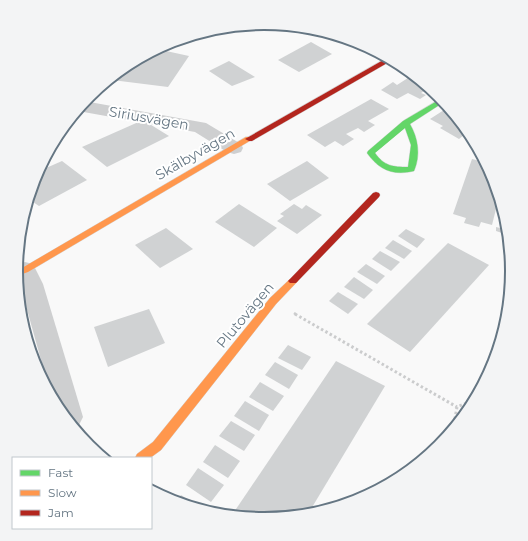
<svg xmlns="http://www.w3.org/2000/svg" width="528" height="541" font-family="Montserrat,sans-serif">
	<rect width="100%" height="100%" fill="#f9f9f9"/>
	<!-- building -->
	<g fill="#d0d2d3">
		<path d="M264 23 286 27 285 28 259 24Z"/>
		<path d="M311 42 332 54 299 72 278 60Z"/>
		<path d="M157 49 189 56 168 87 112 80Z"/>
		<path d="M229 61 255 77 232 86 209 71Z"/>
		<path d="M411 76 429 88 421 93 426 95 420 99 408 93 397 99 381 90 393 82 397 85Z"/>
		<path d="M371 99 389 109 368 121 375 125 364 132 358 128 346 134 354 139 343 146 335 141 325 147 307 135Z"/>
		<path d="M444 110 452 114 465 134 459 139 440 128 443 126 430 119Z"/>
		<path d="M143 120 169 136 107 167 82 147Z"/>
		<path d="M472 159 484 162 493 176 498 201 492 225 481 222 479 227 464 223 466 218 453 214Z"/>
		<path d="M62 161 87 180 39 206 30 200 35 175 37 172Z"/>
		<path d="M307 161 329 178 290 201 267 184Z"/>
		<path d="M239 204 277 228 254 247 215 222Z"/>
		<path d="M294 204 302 209 306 205 322 215 297 234 277 221 284 216 280 214Z"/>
		<path d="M496 227 504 229 505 234 496 231Z"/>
		<path d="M166 228 193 249 160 268 135 245Z"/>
		<path d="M406 229 425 239 417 248 398 236Z"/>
		<path d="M393 240 412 251 404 259 385 248Z"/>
		<path d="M448 243 489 265 410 352 367 324Z"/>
		<path d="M380 251 400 262 391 271 372 259Z"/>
		<path d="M366 264 385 276 377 284 357 272Z"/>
		<path d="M354 277 373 290 364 299 344 287Z"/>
		<path d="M338 292 358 304 348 314 329 301Z"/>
		<path d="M149 309 165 343 108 367 94 327Z"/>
		<path d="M288 345 311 357 302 370 278 358Z"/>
		<path d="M336 361 385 386 311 509 264 518 234 512Z"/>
		<path d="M275 362 298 375 289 389 265 375Z"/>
		<path d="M260 382 284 396 273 411 249 397Z"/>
		<path d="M245 401 269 415 259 431 234 416Z"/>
		<path d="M231 421 255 435 244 451 219 436Z"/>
		<path d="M215 445 240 461 228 478 203 462Z"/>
		<path d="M198 468 224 485 211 502 186 485Z"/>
		<path d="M181 495 197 505 176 501Z"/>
	</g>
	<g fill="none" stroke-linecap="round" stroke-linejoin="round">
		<!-- fast casing -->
		<g stroke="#d5d6d7" stroke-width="1">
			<path id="fast" d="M442 98 444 102 410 124C418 138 421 155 414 171 393 176 379 170 367 153L368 151 403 121ZM405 128 411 145 408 167C393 167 384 166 375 153Z"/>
		</g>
		<!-- slow casing -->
		<g stroke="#d5d6d7" stroke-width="1">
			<g id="slow">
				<path d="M246 137H249L253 139 28 272 17 276 16 269 22 268Z"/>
				<path d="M293 278 296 279 298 281 296 283 276 304 161 450 150 458H135L137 454 153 442 270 298 290 279Z"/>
			</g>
		</g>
		<!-- jam casing -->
		<g stroke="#d5d6d7" stroke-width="1">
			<g id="jam">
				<path d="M385 59 389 62 252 141H249L245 139Z"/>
				<path d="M376 192 379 193 380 195 379 197 296 283H290L288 281 290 279 373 193Z"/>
			</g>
		</g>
		<!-- path-far1 -->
		<path stroke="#cbcccd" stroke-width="2.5" stroke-dasharray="2 2" stroke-linecap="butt" d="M294 313 297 315"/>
		<!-- path -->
		<g stroke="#cbcccd" stroke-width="3" stroke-dasharray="2.5 2.5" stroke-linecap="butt">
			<path d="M295 314 457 407"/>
			<path d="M454 424 457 407 469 402"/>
		</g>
		<!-- street -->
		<g fill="#cecfd0" fill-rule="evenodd">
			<path d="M84 101 206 123 241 144 243 148 241 152 234 154 227 152 195 132 78 111Z"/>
			<path d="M25 262 33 264 43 284 83 417 79 425 76 427 48 385 16 270 17 264Z"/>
		</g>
		<!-- fast -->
		<use href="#fast" fill="#63d668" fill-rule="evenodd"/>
		<!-- slow -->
		<use href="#slow" fill="#ff974d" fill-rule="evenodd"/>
		<!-- jam -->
		<use href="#jam" fill="#b3261e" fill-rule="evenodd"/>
	</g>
	<g text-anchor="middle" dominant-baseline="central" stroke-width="4" stroke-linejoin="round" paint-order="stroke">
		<!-- street labels -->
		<g font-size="14" fill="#657683" stroke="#fff">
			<text transform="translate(149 118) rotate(10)">Siriusvägen</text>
			<text transform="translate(195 154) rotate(-30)">Skälbyvägen</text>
			<text transform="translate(245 315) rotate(-50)">Plutovägen</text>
		</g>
	</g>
	<!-- crop -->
	<path d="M0 0H528V541H0ZM23 271a241 241 0 1 1 482 0a241 241 0 1 1-482 0Z" fill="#f3f4f5" fill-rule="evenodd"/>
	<path fill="none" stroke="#657683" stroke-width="2" d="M23 271a241 241 0 1 1 482 0a241 241 0 1 1-482 0Z"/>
	<!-- legend -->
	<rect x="12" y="457" width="140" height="72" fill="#ffffff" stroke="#c1c8cd"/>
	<rect x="20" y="470" width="20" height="6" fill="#63d668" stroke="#c1c8cd"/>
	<text x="48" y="477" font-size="12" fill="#657683">Fast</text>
	<rect x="20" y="490" width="20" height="6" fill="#ff974d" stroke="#c1c8cd"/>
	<text x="48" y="497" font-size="12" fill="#657683">Slow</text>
	<rect x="20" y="510" width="20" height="6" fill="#b3261e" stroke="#c1c8cd"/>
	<text x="48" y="517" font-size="12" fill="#657683">Jam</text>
</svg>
